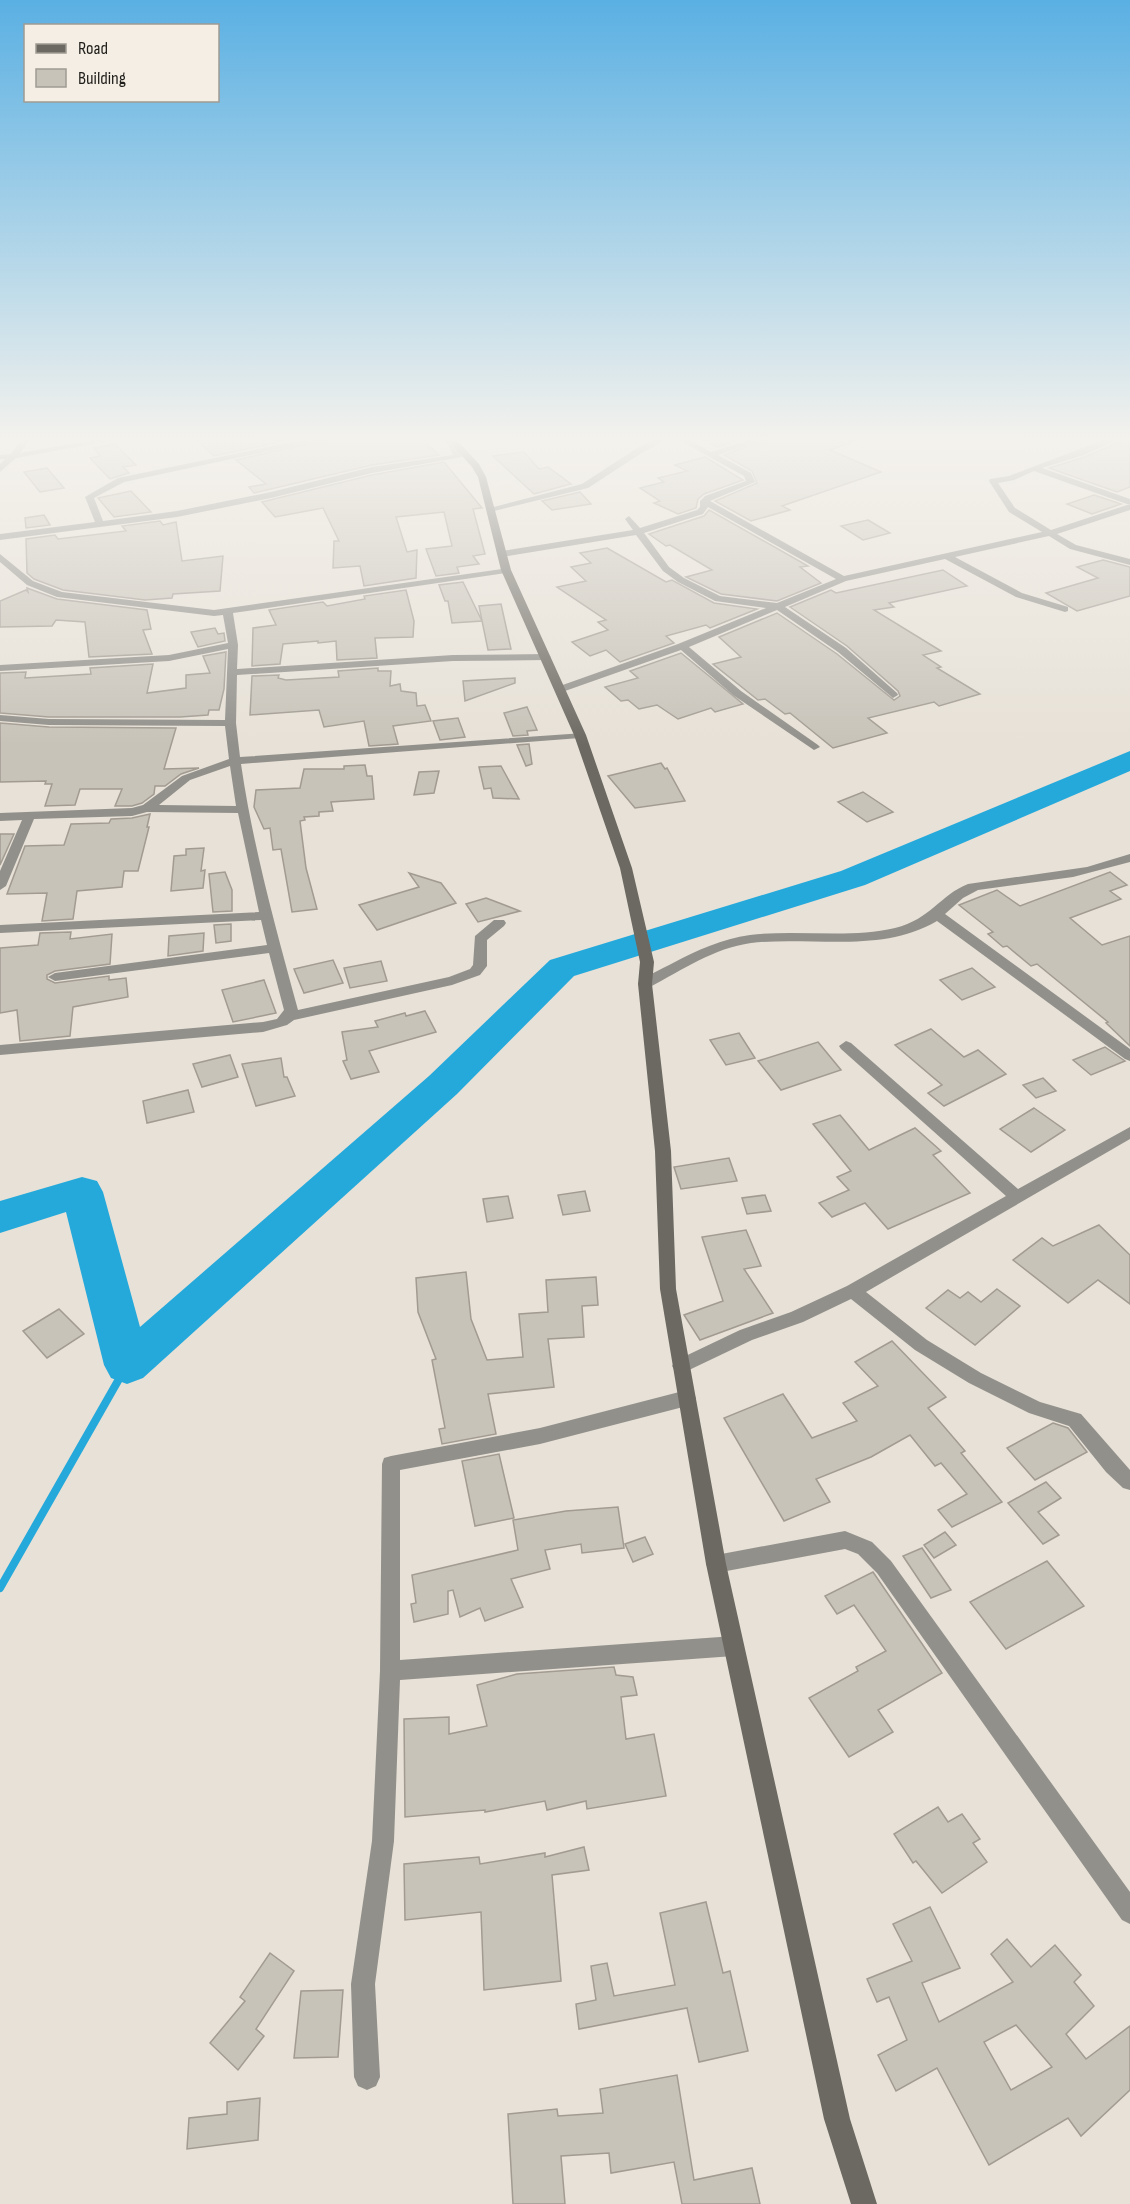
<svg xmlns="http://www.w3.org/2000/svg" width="1130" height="2204" font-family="'Sofia Sans Condensed',sans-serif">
	<rect width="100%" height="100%" fill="#e7e1d7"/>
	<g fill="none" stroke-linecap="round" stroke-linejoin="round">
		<!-- stream -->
		<path stroke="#25a9db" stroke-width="8" d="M0 1588 127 1365"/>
		<!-- river -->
		<path fill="#25a9db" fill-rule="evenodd" d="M1130 751V771L865 885 574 976 457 1094 143 1378 127 1384 111 1378 104 1365 66 1212 0 1233V1201L82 1177 97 1181 103 1192 140 1327 429 1076 550 960 841 871Z"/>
	</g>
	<!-- building -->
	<g fill="#c8c3b9" stroke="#a19b92" stroke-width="1.5" fill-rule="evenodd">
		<path d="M192 436H223L225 439 238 436H308L214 456Z"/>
		<path d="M341 436H418L439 455 372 465 254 493 249 487 266 484 236 460Z"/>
		<path d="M696 436H752L718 447Z"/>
		<path d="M776 436H862L863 438 830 450 881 472 782 506 790 510 751 521 715 501 757 483 752 471 724 455Z"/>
		<path d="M1130 437V487L1117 492 1049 468 1085 457Z"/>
		<path d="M115 444 136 465 123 467 129 473 110 479 90 458 100 456 94 448Z"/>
		<path d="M524 452 539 469 548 467 571 484 534 494 493 456Z"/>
		<path d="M705 457 743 480 704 494 698 499 696 508 678 514 654 503 660 501 640 488 664 482 658 478 687 471 675 465Z"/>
		<path d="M444 462 482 508 473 509 485 554 473 556 479 564 457 567 459 573 436 576 426 549 452 546 444 512 396 517 407 552 417 550 416 578 364 586 360 566 333 568 334 541H339L323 508 275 517 262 502 372 475Z"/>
		<path d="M47 468 64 488 40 492 24 472Z"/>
		<path d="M131 491 151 512 114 517 98 498Z"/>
		<path d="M580 492 591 504 552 510 542 501Z"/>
		<path d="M1094 495 1121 504 1092 514 1067 504Z"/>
		<path d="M709 510 808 566 800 567 821 583 777 601 721 594 686 577 712 570 670 545 666 546 649 534 704 516Z"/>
		<path d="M44 515 50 525 26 528 25 518Z"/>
		<path d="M868 520 890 533 863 540 841 526Z"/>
		<path d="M160 521 163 525 176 522 182 561 223 556 220 591 173 594 172 598 145 600 63 590 34 579 27 573 26 539 55 535 58 539 126 531 122 526Z"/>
		<path d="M607 548 666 582 672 580 714 603 757 609 710 628 706 625 666 636 674 643 620 662 606 650 590 656 572 642 608 630 598 622 606 620 557 587 586 581 571 567 591 563 580 553Z"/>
		<path d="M1103 560 1130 567V596L1077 611 1046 593 1098 578 1077 567Z"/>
		<path d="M943 570 967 586 889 603 894 607 874 610 941 651 923 655 941 667 937 668 980 694 939 706 934 702 868 718 887 733 833 748 790 713 785 714 765 699 758 700 713 664 741 657 719 637 777 613 837 654 894 700 900 696 898 691 847 646 790 607 831 590 836 593Z"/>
		<path d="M463 582 482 621 452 623 448 601H445L439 585Z"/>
		<path d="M27 588 57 599 147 610 151 629 143 630 152 654 89 657 85 622 56 620 52 626 0 627V601L26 590 28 592Z"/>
		<path d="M406 590 414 621 413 637 375 638 377 658 337 660 336 641 318 643V641L283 644 280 664 252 666 253 628 276 625 269 610 323 602 327 606 365 599 364 596Z"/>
		<path d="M501 604 511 649 488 650 479 606Z"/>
		<path d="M215 628 218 634 224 633 225 641 198 647 191 632Z"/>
		<path d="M226 652 224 689 219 710H209L208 715 180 717H49L0 713V673L26 672 25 678 91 674 90 668 153 664 147 693 186 688V675L210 673 203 656Z"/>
		<path d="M681 653 743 704 715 712 711 708 678 719 657 705 639 709 628 700 621 701 605 687 638 678 630 671Z"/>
		<path d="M378 668V671H391L390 686 400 684 401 691 416 693 417 706 425 705 431 721 393 726 398 744 369 746 364 721 324 727 319 710 250 715 252 676 279 675 278 678 286 680 339 677 338 671Z"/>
		<path d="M515 678V683L465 701 463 681Z"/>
		<path d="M527 707 537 730 527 731 528 735 513 736 504 713Z"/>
		<path d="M458 718 465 737 440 740 433 721Z"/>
		<path d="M0 723 49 727 176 728 164 769 199 768 181 774 165 786H155L154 794 142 803 132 806H115L122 789H80L75 805 45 806 52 784H45L46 781 0 782Z"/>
		<path d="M529 744 532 764 526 766 517 745Z"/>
		<path d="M661 763 665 769 667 768 685 801 635 808 608 776Z"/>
		<path d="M365 765 367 776H372L374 799 331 802 333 811 319 812V816L304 817 305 820 300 821 306 868 317 909 292 912 281 849 273 850 270 828 264 829 254 807 256 790 300 788 304 769H344V766Z"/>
		<path d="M501 766 519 799 493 798 491 788 484 789 479 767Z"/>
		<path d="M439 771 434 793 414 795 419 772Z"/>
		<path d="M863 792 893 812 867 822 838 802Z"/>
		<path d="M150 814 147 827H149L138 871H124L122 887 77 891 73 919 42 921 47 893 7 894 25 846 64 845 71 824 109 823 111 819 132 818Z"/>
		<path d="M0 834H14L0 865Z"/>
		<path d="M204 848 201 871 205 870 203 888 171 891 174 856 186 855V849Z"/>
		<path d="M225 872 232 890V911L213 912 209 874Z"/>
		<path d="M1110 872 1127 885 1110 891 1121 899 1070 918 1102 945 1130 936V1046L1106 1023 1108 1022 1037 964 1031 966 1007 946 1003 947 988 934 993 932 959 905 997 890 1020 906Z"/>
		<path d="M409 873 441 883 456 903 377 930 359 905 419 887Z"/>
		<path d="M486 898 494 901 520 911 478 922 466 904Z"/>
		<path d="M231 924V941L216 943 214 925Z"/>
		<path d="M71 932 70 939 112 934 110 964 55 971 47 975V979L55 983 109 976V980L126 978 128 997 73 1007 70 1036 20 1041 17 1010 0 1013V948L38 945 40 933Z"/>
		<path d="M204 933 203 951 168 956 169 936Z"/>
		<path d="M333 960 343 983 304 993 294 969Z"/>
		<path d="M381 961 387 981 350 988 344 968Z"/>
		<path d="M972 968 995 987 962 1000 940 980Z"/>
		<path d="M264 980 276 1013 233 1022 222 990Z"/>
		<path d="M425 1011 436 1032 369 1051 379 1072 351 1079 343 1061 347 1060 342 1032 378 1027 375 1021 405 1013 406 1016Z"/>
		<path d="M931 1029 964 1057 978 1050 1006 1074 944 1106 928 1093 942 1085 895 1045Z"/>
		<path d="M739 1033 755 1058 726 1065 710 1040Z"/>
		<path d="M818 1042 841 1070 781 1090 758 1061Z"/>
		<path d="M1105 1047 1125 1061 1091 1075 1073 1060Z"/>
		<path d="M230 1055 238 1077 202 1087 193 1064Z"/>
		<path d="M281 1058 284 1077H287L295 1096 256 1106 242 1064Z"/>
		<path d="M1043 1078 1056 1091 1036 1098 1023 1085Z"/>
		<path d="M188 1090 194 1112 147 1123 143 1101Z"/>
		<path d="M1034 1108 1065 1130 1031 1152 1000 1129Z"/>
		<path d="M840 1115 869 1150 915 1128 941 1151 933 1155 970 1193 888 1229 865 1203 832 1217 819 1203 849 1190 837 1177 851 1171 813 1124Z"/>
		<path d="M729 1158 737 1181 681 1189 674 1167Z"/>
		<path d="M585 1191 590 1211 563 1215 558 1195Z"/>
		<path d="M765 1195 771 1211 747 1214 742 1198Z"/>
		<path d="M508 1196 513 1218 487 1222 483 1199Z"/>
		<path d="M1099 1225 1130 1255V1304L1098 1280 1068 1303 1013 1260 1042 1238 1053 1246Z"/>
		<path d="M746 1230 761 1266 744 1269 773 1313 700 1340 684 1315 723 1301 702 1237Z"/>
		<path d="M466 1272 471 1319 487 1360 523 1357 519 1314 548 1312 546 1280 596 1277 598 1305 582 1306 584 1337 548 1339 554 1387 488 1394 496 1434 442 1444 439 1429 445 1428 432 1360 436 1359 418 1312 416 1278Z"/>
		<path d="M997 1289 1020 1306 975 1345 926 1308 948 1290 960 1298 968 1292 981 1302Z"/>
		<path d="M59 1309 84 1334 47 1358 23 1331Z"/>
		<path d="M892 1341 946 1397 928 1408 965 1451 961 1453 1002 1502 952 1527 938 1510 967 1494 941 1463 935 1466 910 1435 871 1457 816 1479 830 1502 784 1521 724 1418 783 1394 812 1438 857 1421 843 1403 878 1386 855 1362Z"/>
		<path d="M1053 1423 1068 1428 1087 1452 1035 1480 1007 1448Z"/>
		<path d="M499 1454 514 1518 475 1526 462 1461Z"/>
		<path d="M1046 1482 1061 1498 1038 1512 1059 1535 1043 1544 1008 1503Z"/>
		<path d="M618 1507 624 1548 582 1553 581 1544 545 1550 550 1569 511 1579 523 1607 485 1621 480 1608 460 1617 453 1590 448 1591V1614L414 1622 411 1604 416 1603 412 1575 518 1550 513 1520 566 1511Z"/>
		<path d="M945 1532 956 1545 934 1558 924 1545Z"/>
		<path d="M645 1537 653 1554 633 1562 625 1544Z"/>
		<path d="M922 1548 951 1590 931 1598 903 1556Z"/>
		<path d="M1047 1561 1084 1606 1006 1649 970 1602Z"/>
		<path d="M873 1572 942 1673 878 1710 893 1732 849 1757 809 1698 858 1671 856 1667 886 1651 854 1605 837 1614 825 1596Z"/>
		<path d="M614 1667 616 1675 633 1677 637 1695 621 1697 626 1739 654 1734 666 1796 587 1809 586 1801 547 1810 545 1801 485 1812V1810L405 1817 404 1719 449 1717V1734L487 1726 477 1685 517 1674Z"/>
		<path d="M938 1807 948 1822 962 1814 980 1839 973 1843 987 1862 942 1893 916 1861 913 1863 894 1834Z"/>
		<path d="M584 1847 589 1870 552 1875 561 1981 484 1990 481 1912 405 1920 404 1864 479 1857 480 1864 545 1853V1857Z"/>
		<path d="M706 1902 723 1973 730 1971 748 2051 699 2062 687 2008 579 2029 576 2004 596 2000 591 1966 607 1963 614 1996 675 1985 660 1913Z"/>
		<path d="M930 1907 960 1968 922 1983 939 2022 1013 1982 991 1954 1007 1939 1031 1967 1055 1945 1081 1975 1074 1982 1094 2006 1066 2034 1086 2059 1130 2026V2090L1081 2136 1068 2118 989 2165 937 2068 896 2091 878 2055 907 2040 889 1997 877 2002 867 1979 912 1961 893 1924ZM1016 2025 1052 2067 1011 2090 984 2042Z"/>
		<path d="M270 1953 294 1971 256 2029 264 2036 238 2070 210 2043 245 2001 240 1997Z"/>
		<path d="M343 1990 338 2057 294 2058 301 1991Z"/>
		<path d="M677 2075 694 2180 752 2168 760 2204H682L674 2162 611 2173 609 2153 561 2156 565 2204H513L508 2114 557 2109 558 2116 603 2113 600 2089Z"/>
		<path d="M260 2098 258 2140 187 2149 189 2118 227 2114V2102Z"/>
	</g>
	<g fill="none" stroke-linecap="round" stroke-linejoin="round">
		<!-- street -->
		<g fill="#92908b" fill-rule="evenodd">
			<path d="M24 436H32L20 453 117 436H136L16 458 0 472V464L5 459H0V455L11 454Z"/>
			<path d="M321 436H339L124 482 94 498 103 521 177 511 271 492 372 467 453 455 444 436H452L462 457 372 473 271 498 177 517 0 540V534L95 522 85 497 118 478Z"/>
			<path d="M661 436H672L640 454 588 488 490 512 486 509 582 484 634 450Z"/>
			<path d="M672 436H683L711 452 761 436H774L718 455 751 473 755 482 710 501 844 576 1042 532 1009 512 989 481 990 479 1009 476 1114 436H1126L1084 455 1042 468 1130 499V510L1057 534 1076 545 1130 559V565L1070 549 1049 536 955 557 1022 593 1068 607V611L1065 612 1016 597 945 559 846 581 785 607 846 648 897 693 898 695 893 698 838 652 777 610 689 647 741 691 818 745 820 747 814 750 733 695 681 650 565 691H557V687L678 644 766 608 715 601 678 582 663 571 636 535 502 557 497 554 502 551 633 530 625 519 629 516 640 528 697 510 700 507V501L705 496 746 481 744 476ZM1034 471 1127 504H1130L1051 530 1015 508 998 483 1014 480ZM708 507 836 579 777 603 720 596 684 578 669 567 644 533 703 514Z"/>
			<path d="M0 554 33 581 62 592 214 610 509 568V572L506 573 233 613 238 645 237 669 453 655 546 654 551 657 546 660 453 661 237 675 236 723 240 757 584 733V737L580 738 241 764C253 847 276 929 298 1010L449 977 470 969 473 965 475 936 494 920H504L506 923 504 926 487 940V966L480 975 452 985 294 1020 287 1025 263 1032 0 1055V1045L263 1022 277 1019 284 1010 269 953 55 981 48 977 55 973 267 945 261 920 0 933V925L259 912 238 813 147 812 132 816 34 819 6 886 0 890V871L22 820 0 821V813L132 808 143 805 182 776 229 759 225 726 49 725 0 721V715L49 719 225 720 228 649 169 661 0 671V665L169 655 228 643 223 615 214 616 57 597 27 585 0 562ZM230 766 236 806 159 805 190 780Z"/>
			<path d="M1130 854V862L1073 877 978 890 963 898 945 914 1130 1049V1061L1125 1059 937 921C881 954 812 936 751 943 714 948 682 970 650 987L645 988 638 984C646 975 662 969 673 963 697 950 722 939 750 935 798 929 848 939 895 928 931 919 940 895 968 884L1087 867Z"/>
			<path d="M846 1041 851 1043 1018 1189 1130 1127V1139L866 1292 927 1340 981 1373 1040 1402 1081 1414 1130 1470V1490L1123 1488 1106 1472 1069 1426 1029 1413 969 1383 915 1350 851 1299 803 1322 752 1340 687 1371 681 1373 675 1371 672 1366 675 1361 740 1330 791 1312 847 1286 1006 1196 841 1049 839 1046Z"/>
			<path d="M687 1390 693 1393 696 1398 693 1403 687 1406 540 1444 400 1470V1660L734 1636 741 1639 744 1646 741 1653 734 1656 400 1680 394 1841 375 1984 380 2077 376 2086 367 2090 358 2086 354 2077 351 1984 372 1841 380 1671 382 1464 384 1458 391 1456 540 1428Z"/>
			<path d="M845 1531 872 1542 891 1561 1130 1892V1924L1122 1920 877 1573 858 1554 845 1549 716 1573 709 1570 706 1564 709 1558 716 1555Z"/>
		</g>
		<!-- secondary -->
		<path fill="#6c6962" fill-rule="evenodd" d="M444 436H453L479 464 486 477 511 570 586 735 632 868 654 962 652 984 671 1151 676 1289 726 1564 850 2119 877 2204H851L824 2119 706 1564 660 1289 655 1151 638 984 640 962 620 868 574 735 501 570 478 477 472 467Z"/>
	</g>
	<!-- sky -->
	<linearGradient id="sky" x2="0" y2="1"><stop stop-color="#5ab0e3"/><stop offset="0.59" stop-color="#f4f2ed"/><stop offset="1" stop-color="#f4f2ed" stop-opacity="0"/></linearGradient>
	<rect width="1130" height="745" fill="url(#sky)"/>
	<!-- legend -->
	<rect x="24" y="24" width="195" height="78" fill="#f4eee4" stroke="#9f9b93" stroke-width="1.5"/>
	<rect x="36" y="44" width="30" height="9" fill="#6c6962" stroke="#9f9b93" stroke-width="1.5"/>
	<text x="78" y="54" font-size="18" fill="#201e1a">Road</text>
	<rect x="36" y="69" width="30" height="18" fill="#c8c3b9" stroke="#9f9b93" stroke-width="1.5"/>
	<text x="78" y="84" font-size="18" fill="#201e1a">Building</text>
</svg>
